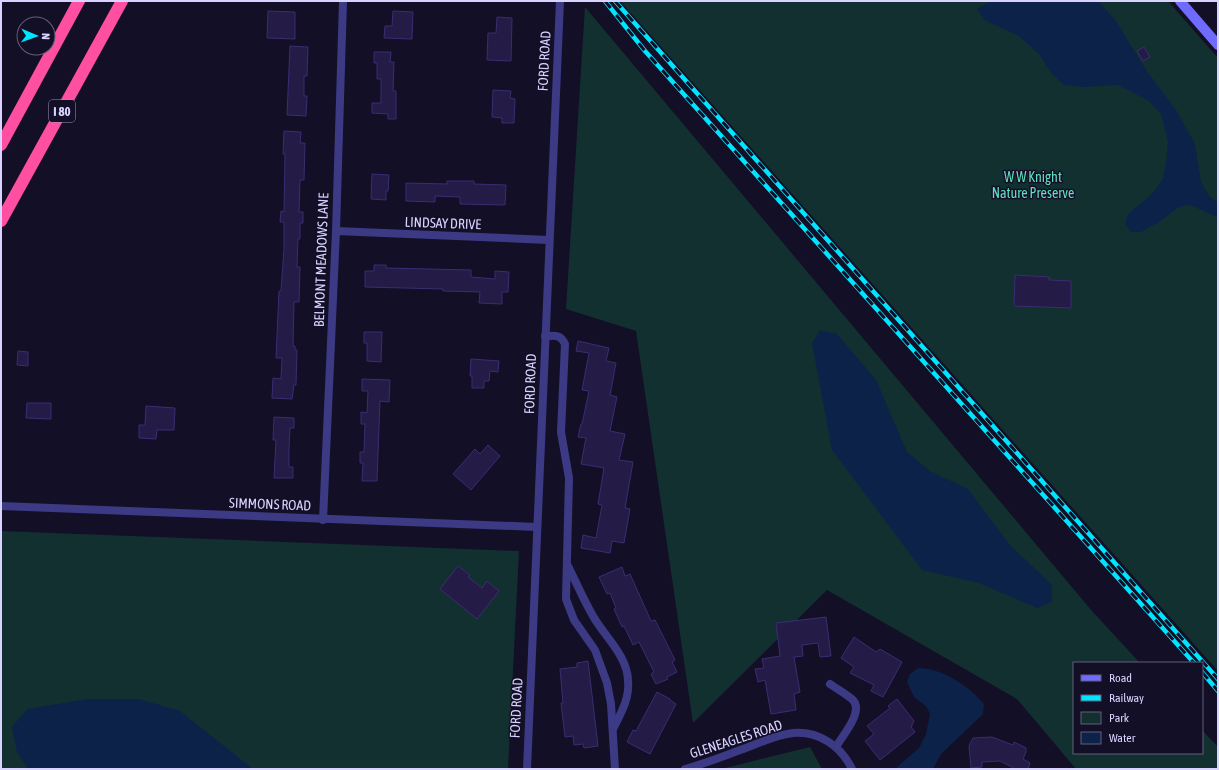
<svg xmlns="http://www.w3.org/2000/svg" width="1219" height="770" font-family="'Asap Condensed',sans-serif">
	<rect width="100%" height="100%" fill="#130f26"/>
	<!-- green -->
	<g fill="#12302f">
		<path d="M620 1H1168L1218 58V671Z"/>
		<path d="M585 7 1092 611 1140 663H1074V753H1202V730L1218 747V769H1076L1017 699 827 590 693 723 636 331 566 309Z"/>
		<path d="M1 531 519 551 508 769H1Z"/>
		<path d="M810 747 822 769H721Z"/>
	</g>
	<!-- water -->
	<g fill="#0c2248">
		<path d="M992 1H1098L1116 21 1146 70 1176 110 1195 144 1201 182 1210 197 1218 203V218L1191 205 1179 207 1159 222 1141 232H1131L1125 224 1128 214 1153 193 1163 179 1166 163 1168 142 1161 114 1149 101 1118 85 1083 87 1064 85 1050 72 1040 55 1019 36 984 20 977 9Z"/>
		<path d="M820 330 837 334 876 380 907 452 930 471 968 489 1010 545 1052 585V602L1037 608 979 583 922 570 832 450 812 343Z"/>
		<path d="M918 668C942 668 969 686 984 704L983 714 941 754 933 769H895L919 748 926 734 930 714 926 706 914 697 907 682 910 674Z"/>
		<path d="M88 699H139L180 711 253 769H28L17 752 12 727 27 709Z"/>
	</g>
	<!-- building -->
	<g fill="#241b47" stroke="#3b2d73">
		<path d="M268 11 295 12V39L267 38Z"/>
		<path d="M393 11 413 12 412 39 384 38 385 26H392Z"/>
		<path d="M497 17 512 18 511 61 487 60 488 33H496Z"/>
		<path d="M290 46 308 47 307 76H304V96H307L306 116 287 115Z"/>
		<path d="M1144 47 1150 57 1143 61 1137 51Z"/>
		<path d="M374 52H391L390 62H394L393 91H396V119H388V114L372 113V103H381V79H377V63H374Z"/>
		<path d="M493 90 511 91 510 98 515 99 514 123H502V118L492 117Z"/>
		<path d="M284 131 301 132 300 143H305L304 180H300L299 212H303V223H300V239H298L297 267H300L299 302H294L293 346H295V350H297L296 385H294L292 399 272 398 273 378 281 379 282 358H276L279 291H281L284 249V222H280L281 211 284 212 285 154H283Z"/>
		<path d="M372 174 389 175 388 191H386V200L371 199Z"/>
		<path d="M447 181H474V184L506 185 505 205 460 204V197L435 196V202L406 201V183L447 184Z"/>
		<path d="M374 265H386V268L471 270V277L495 279V271L509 272 508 292H502V304L479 303 480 292 443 291V289L365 287V271H374Z"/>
		<path d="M1015 275 1049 277V280L1071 281V308L1014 306Z"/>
		<path d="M364 332H382L381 362 367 361V343H364Z"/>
		<path d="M578 341 609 348 606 361 616 363 610 395 617 397 610 431 625 434 619 460 633 462 625 508 630 509 624 543 612 541 610 553 581 548 583 535 596 538 602 505 598 504 604 468 581 464 586 438 578 437 581 424H582L589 391 582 390 589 353 576 351Z"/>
		<path d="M18 351 28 352V366L17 365Z"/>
		<path d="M471 359 499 361 498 372 490 371 489 381H484V388H472V376H470Z"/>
		<path d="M362 379 390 380 389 402 380 401 377 481H362L363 463H360V452H364L365 424H361V412L367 413 368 391H362Z"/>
		<path d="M27 403H51V419L26 418Z"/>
		<path d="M146 406 175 408 174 430H157L156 439 139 438V425H145Z"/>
		<path d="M274 417 294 418V428H290L289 449V467H293V478H274L276 440H273Z"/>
		<path d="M488 445 500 456 471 490 453 474 475 449 480 454Z"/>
		<path d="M458 566 470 575 468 577 482 588 487 581 499 591 477 619 440 589Z"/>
		<path d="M622 567 625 576 630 574 651 621 655 620 675 660 672 662 677 672 667 677 668 679 656 684 651 674 654 672 639 642 633 645 624 626 622 627 614 609 616 608 610 593 607 594 599 577Z"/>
		<path d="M826 617 831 656 820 657 818 643 802 645 803 656 794 657 800 692 794 694 796 710 771 714 765 680 758 682 755 669 764 668 762 659 780 656 776 623Z"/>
		<path d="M854 637 876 652 880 649 902 662 883 697 871 691 874 685 850 673 854 667 841 658Z"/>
		<path d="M588 661 598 746 584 748 583 744 574 745 573 736 565 737 561 703H563L560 669 577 667V663Z"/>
		<path d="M657 692 670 699V700L676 704 650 754 627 742 633 730 636 731Z"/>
		<path d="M897 699 914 721 911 727 915 732 880 760 865 741 874 734 867 726 890 708 888 706Z"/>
		<path d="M992 737 1013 745 1014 742 1026 748V752L1023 759 1030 763 1028 769H1013L1012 767 1000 761 982 762V767L971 768 969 746 973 738Z"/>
	</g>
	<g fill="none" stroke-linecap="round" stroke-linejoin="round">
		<!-- street -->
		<g stroke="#3d3a85" stroke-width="8">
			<path d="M336 231 549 240"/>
			<path d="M545 336C556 336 560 334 565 344L561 432 569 478 566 599 574 620 595 650 607 683 611 704 615 769"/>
			<path d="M1 506 537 527"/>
			<path d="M323 520 336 231 343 1"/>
			<path d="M568 566C576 582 583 599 593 616 604 636 627 655 628 680 630 698 621 713 613 729"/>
			<path d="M830 684C837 689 846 694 853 700 864 712 842 736 836 747"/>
			<path d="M527 769 560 1"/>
			<path d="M685 769C703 764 722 757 740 750 757 744 775 735 793 733 819 731 841 746 852 769"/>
		</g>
		<!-- secondary -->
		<path stroke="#6f6bff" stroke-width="10" d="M1180 1 1218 45"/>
		<!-- highway -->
		<g stroke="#ff4fa3" stroke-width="12">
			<path d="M1 145 79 1"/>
			<path d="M1 221 122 1"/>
		</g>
		<!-- rail casing -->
		<g stroke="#00e5ff" stroke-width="4.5">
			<g id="rail">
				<path d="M605 1 645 51 1194 663"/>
				<path d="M615 1 1218 679"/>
				<path d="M1202 672 1218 691"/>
			</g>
		</g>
		<!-- rail -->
		<use href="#rail" stroke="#130f26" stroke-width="3" stroke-dasharray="9" stroke-linecap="butt"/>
	</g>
	<g text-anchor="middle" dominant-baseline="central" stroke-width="3" stroke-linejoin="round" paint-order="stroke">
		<!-- shield labels -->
		<rect fill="#130f26" stroke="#9e99be" stroke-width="1" x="49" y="100" width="26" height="22" rx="3"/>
		<g font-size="13" font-weight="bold" fill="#d9d4ff">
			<text x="62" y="111">I 80</text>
		</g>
		<!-- street labels -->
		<g font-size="14" fill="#d9d4ff" stroke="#130f26">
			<text transform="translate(544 61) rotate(-87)">FORD ROAD</text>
			<text transform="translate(443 223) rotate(2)">LINDSAY DRIVE</text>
			<text transform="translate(321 260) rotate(-88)">BELMONT MEADOWS LANE</text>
			<text transform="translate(530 384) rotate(-88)">FORD ROAD</text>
			<text transform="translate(270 504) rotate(2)">SIMMONS ROAD</text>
			<text transform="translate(516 708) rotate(-87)">FORD ROAD</text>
			<text transform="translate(736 739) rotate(-18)">GLENEAGLES ROAD</text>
		</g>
		<!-- park labels -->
		<g font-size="14" fill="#5fe0c0" stroke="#130f26">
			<text x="1033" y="177">W W Knight<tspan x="1033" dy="16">Nature Preserve</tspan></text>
		</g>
	</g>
	<!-- border -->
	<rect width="1219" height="770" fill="none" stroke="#d9d4ff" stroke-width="4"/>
	<!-- legend -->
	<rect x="1073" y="662" width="130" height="92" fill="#130f26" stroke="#625e7d"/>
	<rect x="1081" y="675" width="20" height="6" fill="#6f6bff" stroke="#625e7d"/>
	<text x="1109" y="682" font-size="12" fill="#d9d4ff">Road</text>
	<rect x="1081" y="695" width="20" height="6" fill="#00e5ff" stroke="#625e7d"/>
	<text x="1109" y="702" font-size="12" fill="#d9d4ff">Railway</text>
	<rect x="1081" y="712" width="20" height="12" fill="#12302f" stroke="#625e7d"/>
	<text x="1109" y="722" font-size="12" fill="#d9d4ff">Park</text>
	<rect x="1081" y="732" width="20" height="12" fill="#0c2248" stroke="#625e7d"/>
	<text x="1109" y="742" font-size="12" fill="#d9d4ff">Water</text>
	<!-- north arrow -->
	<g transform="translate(36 36) rotate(92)"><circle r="19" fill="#130f26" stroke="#625e7d"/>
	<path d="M0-3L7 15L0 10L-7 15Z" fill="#00e5ff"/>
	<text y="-6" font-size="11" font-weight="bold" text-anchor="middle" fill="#d9d4ff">N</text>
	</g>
</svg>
